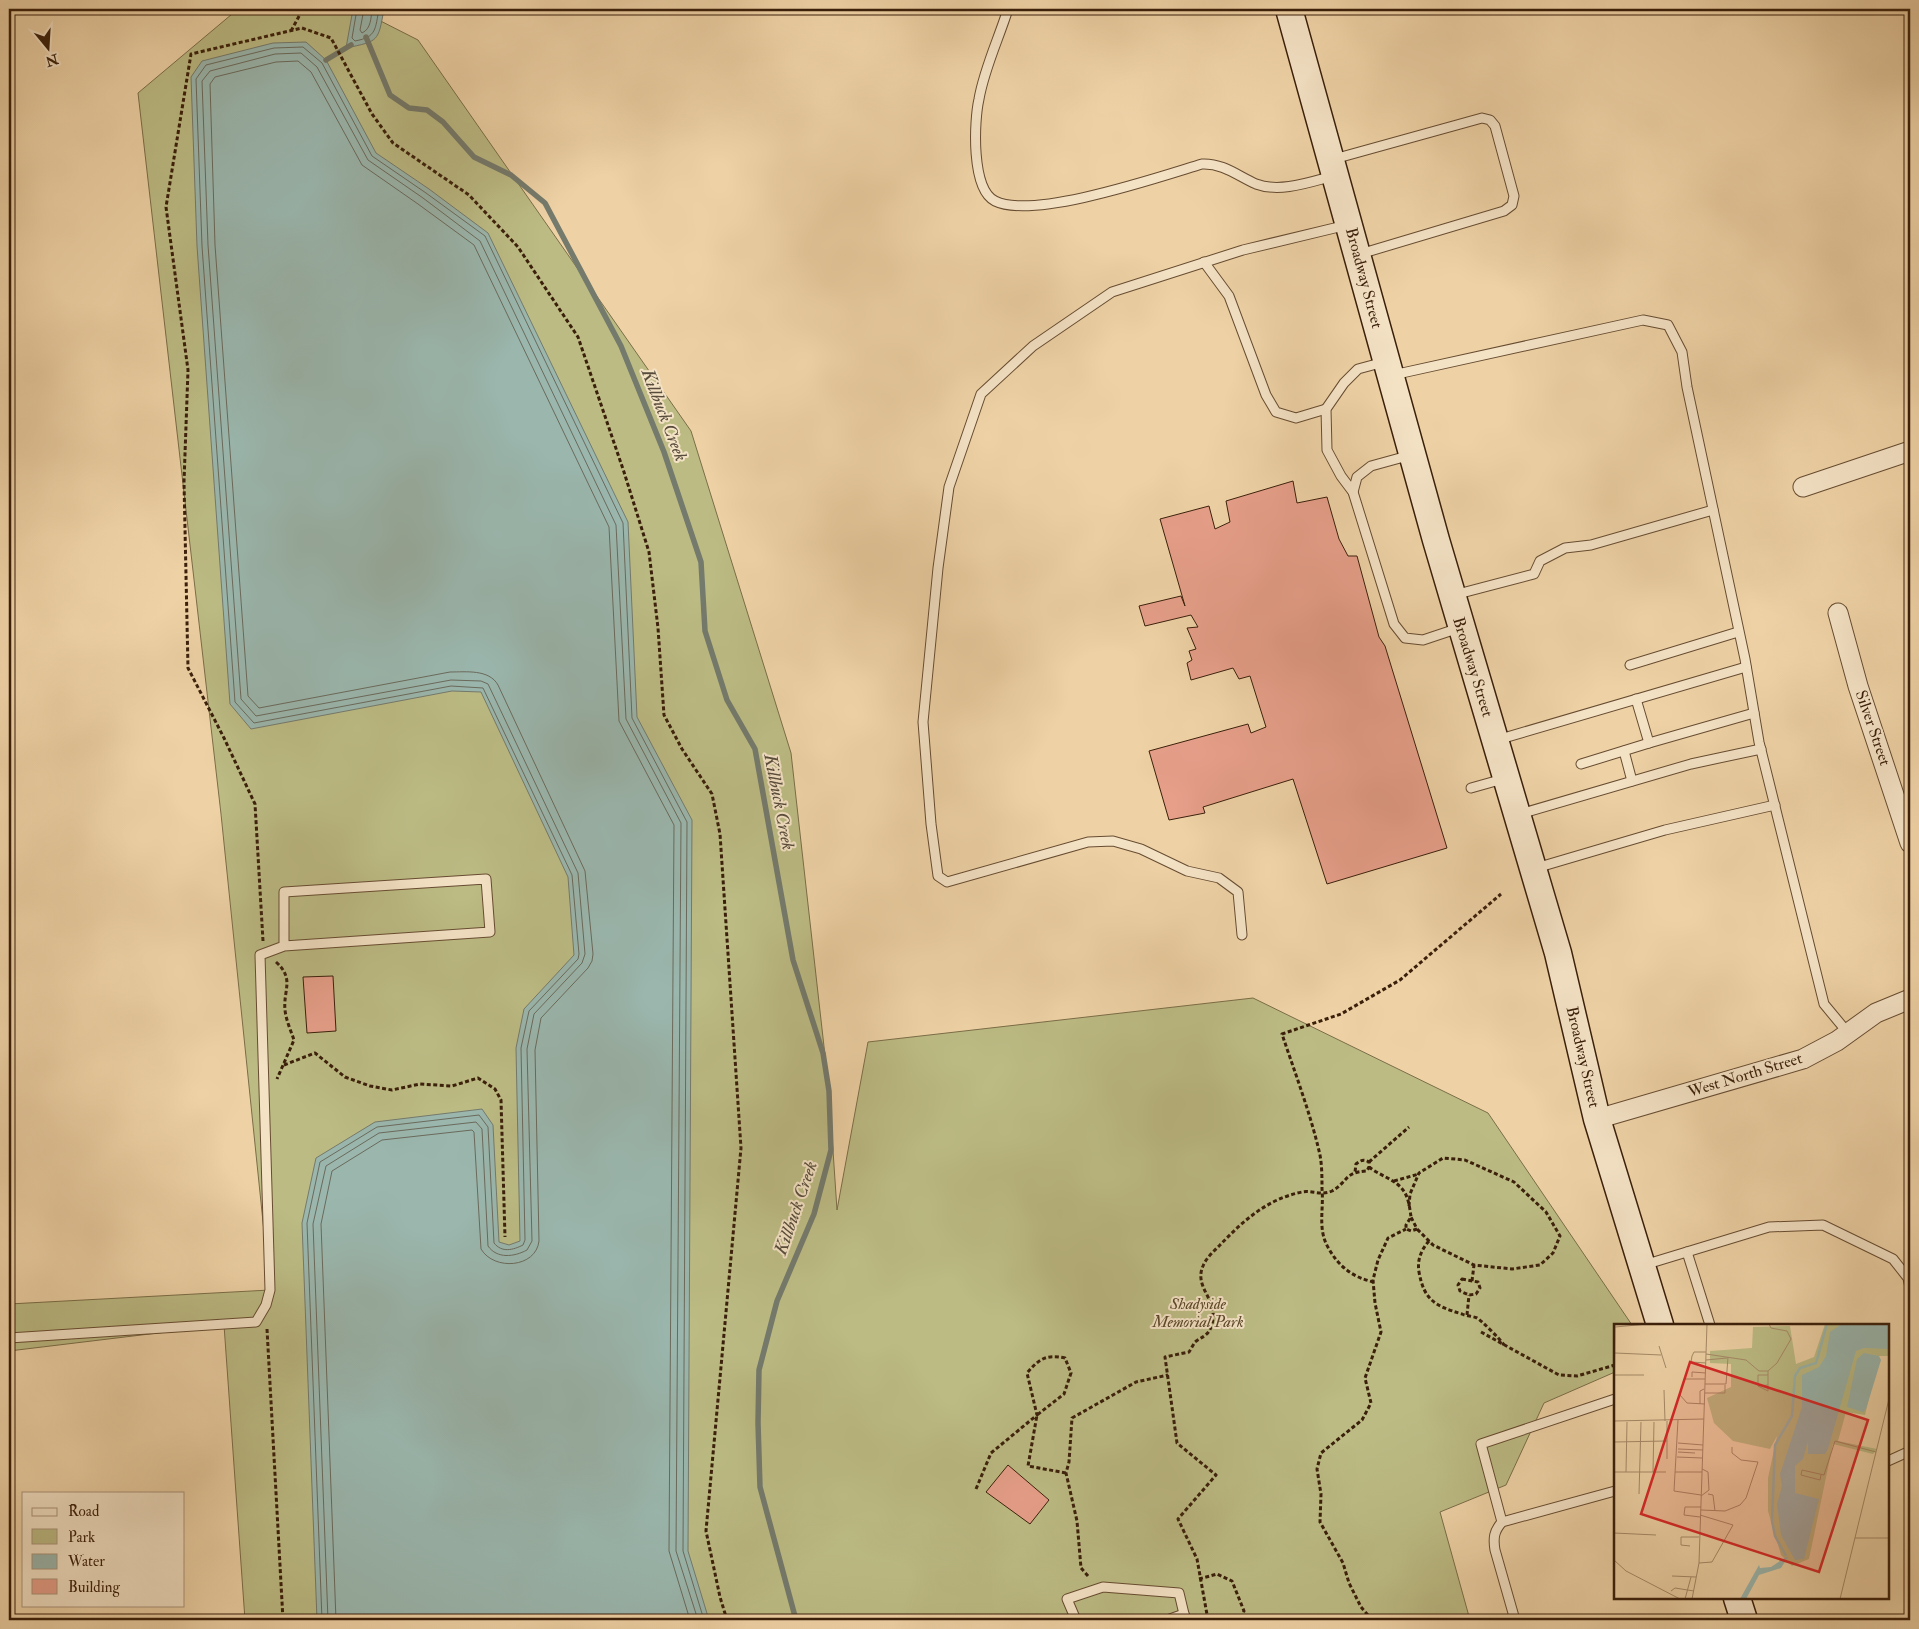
<svg xmlns="http://www.w3.org/2000/svg" width="1919" height="1629" font-family="'IM FELL Double Pica',serif">
	<rect width="100%" height="100%" fill="#eed2a6"/>
	<filter id="stains"><feTurbulence type="fractalNoise" baseFrequency=".004" numOctaves="4"/><feColorMatrix values="0 0 0 0 .2 0 0 0 0 .09 0 0 0 0 .02 0 0 0 .5 -.17"/></filter>
	<radialGradient id="worn" r=".72"><stop offset=".6" stop-color="#630" stop-opacity="0"/><stop offset="1" stop-color="#630" stop-opacity=".3"/></radialGradient>
	<!-- green -->
	<path fill="#bcbb84" stroke="#7b6d47" d="M238 9H357L418 40 691 431 791 753 829 1091 837 1210 868 1042 1253 998 1488 1113 1632 1325H1615V1372L1544 1403 1506 1485 1440 1512 1470 1620H245L224 1325 9 1351V1304L270 1290 221 814 138 93Z"/>
	<!-- water -->
	<g fill="#9ab6ad" stroke="#747a6c">
		<path d="M353 9H384C378 42 379 41 346 48Z"/>
		<path d="M306 42 326 60 376 153 429 189 488 233 628 522 637 717 692 820 688 1551 709 1620H317L302 1223 316 1158 375 1122 482 1109 493 1125 499 1242 509 1245 520 1241 516 1048 524 1009 574 955 568 877 481 692 452 691 251 729 230 704 197 246 191 77 202 61 273 43Z"/>
	</g>
	<g fill="none" stroke-linecap="round" stroke-linejoin="round">
		<!-- shore -->
		<g stroke="#6a6a5c" stroke-width="1">
			<path d="M357 9 352 38 355 41C377 37 375 29 379 9"/>
			<path d="M364 9 360 30 362 33C371 29 371 18 372 9"/>
			<path d="M322 1620 307 1223 320 1162 377 1127 479 1115 488 1127 494 1243C502 1253 513 1250 523 1245L525 1240 521 1048 529 1011 578 959 579 954 572 875 483 688 451 686 254 723 235 702 202 246 196 79 206 65 274 48 303 47 322 63 372 156 426 193 485 236 623 523 632 718 687 822 683 1551 704 1620"/>
			<path d="M328 1620 313 1224 326 1166 379 1133 476 1122 482 1129 488 1246C497 1259 514 1257 527 1250L532 1241 527 1049 534 1014 582 963 585 954 578 873 488 684 481 681 451 680 256 716 241 699 208 245 202 81 210 71 275 54 301 53 317 67 368 160 423 198 480 241 616 525 626 719 681 823 676 1551 698 1620"/>
			<path d="M336 1620 321 1224 332 1171 382 1140 472 1130 474 1132 481 1249C494 1271 536 1268 539 1241L535 1050 541 1018 588 968 592 961 593 954 585 871 498 685C489 669 466 672 450 672L259 708 248 696 215 245 210 84 215 77 276 62 298 61 311 72 362 165 418 204 474 245 609 527 619 721 674 825 669 1551 690 1620"/>
		</g>
		<!-- stream -->
		<g stroke="#747a6c" stroke-width="5.5">
			<path d="M366 37 390 95 409 108 427 110 443 122 474 157 511 175 545 203 621 346 664 452 701 562 705 631 727 700 755 749 793 960 823 1053 829 1091 831 1150 814 1214 777 1301 759 1370 758 1423 760 1487 796 1620"/>
			<path d="M326 60 351 45"/>
		</g>
	</g>
	<!-- building -->
	<g fill="#e79f8a" stroke="#3a1f0a">
		<path d="M1293 481 1297 503 1327 497 1339 539 1348 556H1357L1379 637 1385 646 1447 848 1327 884 1293 779 1203 807 1205 813 1169 820 1149 751 1248 724 1251 733 1266 727 1250 676 1239 679 1233 668 1191 680 1187 663 1192 660 1189 651 1196 649 1187 628 1198 627 1191 615 1145 626 1139 606 1181 596 1185 606 1160 519 1209 506 1215 529 1230 522 1226 501Z"/>
		<path d="M333 976 336 1031 307 1033 303 977Z"/>
		<path d="M1008 1465 1049 1500 1030 1524 986 1492Z"/>
	</g>
	<g fill="none" stroke-linecap="round" stroke-linejoin="round">
		<!-- service casing -->
		<g stroke="#674c31" stroke-width="11">
			<g id="service">
				<path d="M1008 9C999 38 984 69 979 99 974 121 971 189 995 201 1033 220 1159 177 1202 164 1223 163 1238 176 1256 184 1280 193 1310 182 1333 176"/>
				<path d="M1334 159 1482 118 1490 120 1495 126 1514 196 1512 205 1504 211 1360 254"/>
				<path d="M1204 262 1229 296 1266 395 1276 412 1296 418 1326 409"/>
				<path d="M1384 362 1358 369 1344 383 1326 409 1327 450 1341 476 1353 492 1394 624 1405 638 1423 640 1459 628"/>
				<path d="M1393 375 1643 320 1668 325 1682 352 1687 387 1745 659 1759 742 1824 1004 1848 1033"/>
				<path d="M1353 492 1357 477 1371 466 1411 455"/>
				<path d="M1454 595 1534 574 1540 561 1565 548 1591 545 1713 510"/>
				<path d="M1630 665 1738 632"/>
				<path d="M1636 699 1649 743"/>
				<path d="M1497 740 1746 667"/>
				<path d="M1624 751 1632 781"/>
				<path d="M1581 764 1649 743 1754 713"/>
				<path d="M1471 788 1503 779"/>
				<path d="M1520 814 1691 764 1761 749"/>
				<path d="M1536 868 1665 830 1775 805"/>
				<path d="M1242 935 1238 892 1219 878 1187 871 1141 849 1113 841 1088 842 947 882 938 876 931 824 923 722 938 568 949 487 981 394 1033 346 1112 292 1243 250 1347 225"/>
				<path d="M1687 1252 1710 1325"/>
				<path d="M1644 1265 1769 1227 1823 1225 1893 1259 1908 1278 1910 1288"/>
				<path d="M9 1338 256 1322 266 1305 270 1290 260 955 284 946 490 932 486 879 284 892V946"/>
				<path d="M1888 1461 1910 1451"/>
				<path d="M1502 1522 1481 1444 1615 1399"/>
				<path d="M1076 1620 1067 1599 1103 1587 1179 1593 1184 1614"/>
				<path d="M1167 1620 1184 1614 1186 1620"/>
				<path d="M1515 1620 1495 1550C1493 1538 1494 1531 1502 1522L1615 1491"/>
			</g>
		</g>
		<!-- minor casing -->
		<g stroke="#674c31" stroke-width="21">
			<g id="minor">
				<path d="M1803 487 1910 451"/>
				<path d="M1838 613 1858 686 1910 843"/>
				<path d="M1597 1119 1803 1059 1837 1041 1876 1013 1910 999"/>
			</g>
		</g>
		<!-- secondary casing -->
		<g stroke="#3a1f0a" stroke-width="29">
			<g id="secondary">
				<path d="M1289 9 1436 540 1558 953 1597 1119 1660 1325"/>
				<path d="M1737 1598 1744 1620"/>
			</g>
		</g>
		<!-- path -->
		<g stroke="#3a1f0a" stroke-width="3" stroke-dasharray="4 2.5" stroke-linecap="butt">
			<path d="M291 31 303 9"/>
			<path d="M263 941 255 804 224 738 188 668 184 482 188 370 166 207 191 54 302 28 331 38 372 114 393 143 469 195 518 247 578 337 624 472 649 552 658 628 664 715 682 749 712 794 720 834 741 1148 706 1531 720 1597 727 1620"/>
			<path d="M276 962C295 979 283 990 285 1010 286 1020 291 1031 294 1040L277 1079"/>
			<path d="M284 1065 315 1053 345 1077 370 1086 392 1090 420 1084 452 1086 478 1078 495 1089 501 1100 505 1237"/>
			<path d="M1369 1162 1409 1127"/>
			<path d="M1369 1167C1380 1176 1398 1180 1405 1193 1409 1200 1410 1210 1411 1217L1406 1225V1229L1411 1231 1417 1229 1411 1217"/>
			<path d="M1394 1181 1419 1174"/>
			<path d="M1409 1206 1410 1194 1419 1173 1443 1158 1465 1160 1514 1182 1546 1212 1560 1236 1553 1253 1540 1265 1512 1269 1474 1265 1433 1245 1417 1229"/>
			<path d="M1429 1241C1421 1250 1417 1260 1419 1272 1424 1300 1435 1306 1462 1314 1466 1316 1472 1316 1477 1318 1482 1321 1500 1339 1504 1345"/>
			<path d="M1462 1279 1478 1282 1480 1288 1476 1294 1469 1295 1460 1291 1458 1285Z"/>
			<path d="M1472 1281 1474 1265"/>
			<path d="M1374 1282C1354 1278 1339 1267 1329 1249 1317 1230 1324 1210 1322 1189 1322 1178 1322 1166 1320 1155 1311 1115 1295 1073 1282 1034L1341 1014 1400 980 1501 894"/>
			<path d="M1467 1315 1469 1295"/>
			<path d="M267 1329 283 1620"/>
			<path d="M1481 1332 1559 1375 1577 1376 1615 1365"/>
			<path d="M976 1489 991 1453 1037 1415 1027 1373C1039 1359 1046 1354 1065 1358L1071 1373 1064 1394 1037 1415 1028 1466 1066 1473"/>
			<path d="M1088 1576 1081 1568 1077 1521 1066 1473 1069 1462 1072 1418 1136 1382 1168 1375"/>
			<path d="M1199 1579 1217 1574 1232 1581 1244 1611 1241 1620"/>
			<path d="M1208 1620 1197 1559 1178 1519 1216 1475 1177 1443 1165 1357 1189 1352C1191 1349 1193 1345 1195 1342 1201 1337 1208 1336 1211 1327 1221 1300 1193 1289 1203 1266 1206 1258 1214 1251 1220 1245 1243 1221 1267 1199 1302 1192 1311 1190 1322 1196 1332 1191 1348 1182 1344 1172 1367 1171L1369 1167V1162C1364 1159 1361 1160 1356 1164L1355 1172"/>
			<path d="M1372 1620 1361 1607 1349 1583 1343 1563 1320 1522 1321 1494 1317 1469 1321 1453 1362 1420 1371 1403 1365 1378 1381 1332 1375 1303 1373 1280 1378 1260 1388 1238 1406 1229"/>
		</g>
		<!-- service -->
		<use href="#service" stroke="#f4e2c5" stroke-width="9"/>
		<!-- minor -->
		<use href="#minor" stroke="#f4e2c5" stroke-width="19"/>
		<!-- secondary -->
		<use href="#secondary" stroke="#f4e2c5" stroke-width="26"/>
	</g>
	<g text-anchor="middle" dominant-baseline="central" stroke-width="4" stroke-linejoin="round" paint-order="stroke">
		<!-- street labels -->
		<g font-size="16" fill="#3a1f0a" stroke="#f4e2c5">
			<text transform="translate(1364 278) rotate(75)">Broadway Street</text>
			<text transform="translate(1473 667) rotate(73)">Broadway Street</text>
			<text transform="translate(1873 728) rotate(71)">Silver Street</text>
			<text transform="translate(1583 1057) rotate(77)">Broadway Street</text>
			<text transform="translate(1745 1075) rotate(-17)">West North Street</text>
		</g>
		<!-- park labels -->
		<g font-size="16" font-style="italic" fill="#5a4628" stroke="#f4e2c5">
			<text x="1198" y="1304">Shadyside<tspan x="1198" dy="18">Memorial Park</tspan></text>
		</g>
		<!-- water labels -->
		<g font-size="18" font-style="italic" fill="#574c3b" stroke="#f4e2c5">
			<text transform="translate(664 415) rotate(69)">Killbuck Creek</text>
			<text transform="translate(779 802) rotate(79)">Killbuck Creek</text>
			<text transform="translate(796 1208) rotate(-71)">Killbuck Creek</text>
		</g>
	</g>
	<!-- overview -->
	<g transform="translate(1614 1324)">
		<rect width="275" height="275" fill="#eed2a6"/>
		<path d="M211 0H275V32H265L251 91 232 88 224 117 263 125 259 130 219 120 195 235 178 242 167 231 154 187V154L163 112 156 125 119 117 100 99 93 74 117 63V40L96 39V27L138 24 139 3 176 2 182 40 200 33Z" fill="#bcbb84"/>
		<path d="M228 0H275V25L250 24 242 27 214 125 211 130H194V117L189 135 181 142V169L205 175 190 235 181 236 167 211 163 180 168 162 166 150 188 83V51L205 43 212 32 216 8ZM250 29 265 32 267 36 252 85 249 88 233 83 243 35ZM172 233H174L167 244 145 251 132 275H126L145 241 146 244 157 243Z" fill="#9ab6ad"/>
		<path fill="none" stroke="#9ab6ad" stroke-width="2.5" d="M172 232 161 212 158 197 161 121 178 92 181 52 186 44 202 39 213 0"/>
		<path fill="none" stroke="#a68a68" stroke-width="1" d="M1 3 34 0M45 22 52 44M1 29 47 31M92 30 132 36 145 47H154L163 39 177 15 173 7 157 4 155 0M78 32 77 38 92 39M78 32 80 28H92M92 36 113 34M1 51H30M154 51H144V62L154 61V47M78 53V48L92 49M91 60H112L114 33M144 62 154 67V61M50 66 51 97M91 69H111V61M86 80V67L90 65M91 80 73 79 66 71 70 55H91M0 93 1 0M64 96 60 167 87 171M0 97 90 95M0 118 53 117M64 119 89 121M64 125 89 126M64 128 81 129M63 133 88 134M53 135V97M0 148H52M12 148 13 98M39 148 40 98M61 148H88M207 151 206 156 187 151 188 146 210 151 221 117 262 128M25 170 27 98M94 170 99 171 101 187M87 172 95 166 94 148 88 145M87 186 111 187 126 181 132 174 144 138 127 136 118 129V123M86 193 70 191 71 183H87M0 209 42 211M241 214H275M76 222 67 221V213H85M0 236 12 247 66 275M85 239 98 238 119 201 86 191M58 252 82 253M57 267 61 264 80 267M71 275 77 253M78 275 85 239 93 0M226 275 275 75"/>
		<path fill="#d62828" fill-opacity="0.15" stroke="#d62828" stroke-width="2.5" d="M76 38 254 96 205 248 27 190Z"/>
		<rect width="275" height="275" fill="none" stroke="#3a1f0a" stroke-width="2.5"/>
	</g>
	<!-- margin -->
	<rect width="1919" height="1629" fill="none" stroke="#eed2a6" stroke-width="30"/>
	<rect x="10" y="10" width="1899" height="1609" fill="none" stroke="#3a1f0a" stroke-width="2.5"/>
	<rect x="15" y="15" width="1889" height="1599" fill="none" stroke="#3a1f0a"/>
	<!-- legend -->
	<rect x="22" y="1492" width="162" height="115" fill="#f4e2c5" stroke="#aa947a"/>
	<rect x="32" y="1508" width="25" height="8" fill="#f4e2c5" stroke="#aa947a"/>
	<text x="68" y="1516" font-size="15" fill="#3a1f0a">Road</text>
	<rect x="32" y="1529" width="25" height="15" fill="#bcbb84" stroke="#aa947a"/>
	<text x="68" y="1542" font-size="15" fill="#3a1f0a">Park</text>
	<rect x="32" y="1554" width="25" height="15" fill="#9ab6ad" stroke="#aa947a"/>
	<text x="68" y="1566" font-size="15" fill="#3a1f0a">Water</text>
	<rect x="32" y="1579" width="25" height="15" fill="#e79f8a" stroke="#aa947a"/>
	<text x="68" y="1592" font-size="15" fill="#3a1f0a">Building</text>
	<!-- north arrow -->
	<g transform="translate(48 48) rotate(162)" stroke="#f4e2c5" stroke-width="4" paint-order="stroke">
	<path d="M0-4L9 19L0 12L-9 19Z" fill="#3a1f0a"/>
	<text y="-8" font-size="14" font-weight="bold" text-anchor="middle" fill="#3a1f0a">N</text>
	</g>
	<rect width="100%" height="100%" filter="url(#stains)"/>
	<rect width="100%" height="100%" fill="url(#worn)"/>
</svg>
